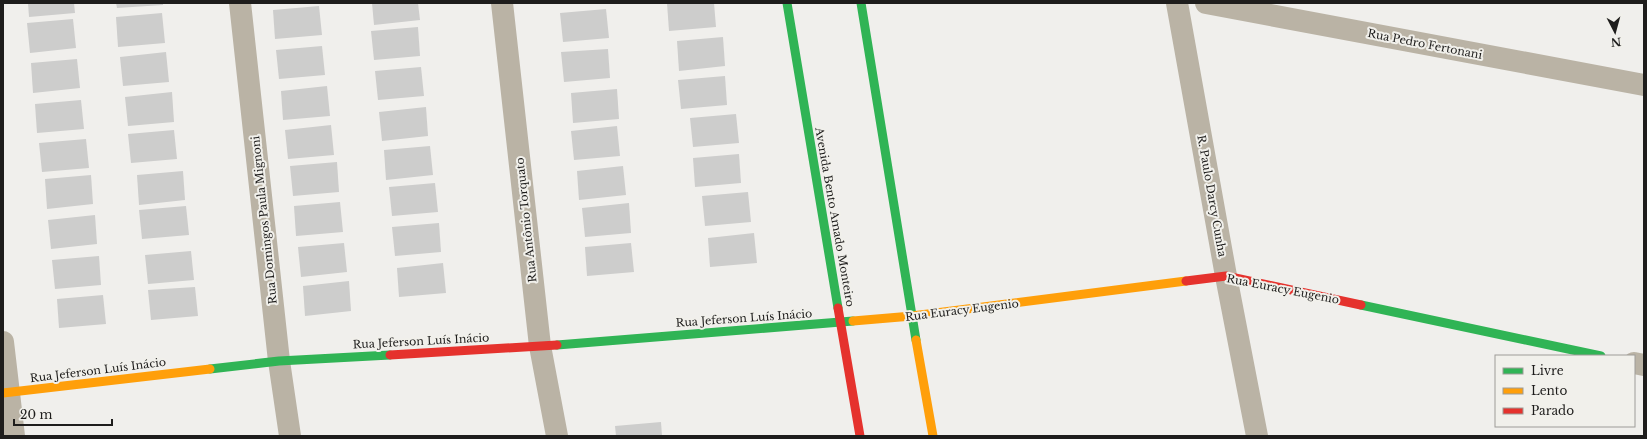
<svg xmlns="http://www.w3.org/2000/svg" width="1647" height="439" font-family="'Libre Baskerville',serif">
	<rect width="100%" height="100%" fill="#f0efec"/>
	<!-- building -->
	<g fill="#cdcdcc">
		<path d="M28 3H74L75 13 29 17Z"/>
		<path d="M116 3H163V5L117 8Z"/>
		<path d="M372 3H418L420 20 374 25Z"/>
		<path d="M667 3H714L716 27 669 31Z"/>
		<path d="M319 6 322 35 275 39 273 10Z"/>
		<path d="M606 9 609 38 563 42 560 13Z"/>
		<path d="M162 13 165 43 118 47 116 17Z"/>
		<path d="M73 19 76 48 30 53 27 23Z"/>
		<path d="M418 27 420 56 374 60 371 31Z"/>
		<path d="M723 37 725 66 679 71 677 41Z"/>
		<path d="M322 46 325 75 279 79 276 50Z"/>
		<path d="M608 49 610 78 564 82 561 52Z"/>
		<path d="M166 52 169 82 123 86 120 57Z"/>
		<path d="M77 59 80 88 33 93 31 63Z"/>
		<path d="M421 67 424 96 378 100 375 71Z"/>
		<path d="M725 76 727 105 681 109 678 80Z"/>
		<path d="M327 86 330 116 283 120 281 91Z"/>
		<path d="M617 89 619 119 573 123 571 93Z"/>
		<path d="M172 92 174 122 128 126 125 97Z"/>
		<path d="M81 100 84 129 37 133 35 104Z"/>
		<path d="M426 107 428 136 382 141 379 112Z"/>
		<path d="M736 114 739 143 693 147 690 118Z"/>
		<path d="M331 125 334 155 288 159 285 130Z"/>
		<path d="M617 126 620 156 574 160 571 131Z"/>
		<path d="M174 130 177 159 131 163 128 134Z"/>
		<path d="M86 139 89 168 42 172 39 143Z"/>
		<path d="M430 146 433 175 386 180 384 150Z"/>
		<path d="M739 154 741 183 695 187 693 158Z"/>
		<path d="M337 162 339 192 293 196 290 166Z"/>
		<path d="M623 166 626 195 579 200 577 171Z"/>
		<path d="M183 171 185 200 139 205 137 175Z"/>
		<path d="M91 175 93 204 47 209 45 179Z"/>
		<path d="M435 183 438 212 392 216 389 187Z"/>
		<path d="M748 192 751 222 705 226 702 196Z"/>
		<path d="M340 202 343 232 296 236 294 206Z"/>
		<path d="M629 203 631 233 585 237 582 208Z"/>
		<path d="M186 206 189 235 142 239 139 210Z"/>
		<path d="M95 215 97 244 51 249 48 220Z"/>
		<path d="M439 223 441 252 395 256 392 227Z"/>
		<path d="M754 233 757 263 710 267 708 238Z"/>
		<path d="M344 243 347 272 301 277 298 247Z"/>
		<path d="M631 243 634 272 587 276 585 247Z"/>
		<path d="M191 251 194 280 148 284 145 255Z"/>
		<path d="M99 256 101 285 55 289 52 260Z"/>
		<path d="M443 263 446 293 399 297 397 268Z"/>
		<path d="M349 281 351 311 305 316 303 286Z"/>
		<path d="M195 287 198 316 151 320 148 290Z"/>
		<path d="M103 295 106 324 59 328 57 299Z"/>
		<path d="M661 422 662 436H616L615 426Z"/>
	</g>
	<g fill="none" stroke-linecap="round" stroke-linejoin="round">
		<!-- street -->
		<g stroke="#bab3a5" stroke-width="22">
			<path d="M240 3 279 361 290 436"/>
			<path d="M502 3 540 346 557 436"/>
			<path d="M1177 3 1226 276 1257 436"/>
			<path d="M1206 3 1644 85"/>
			<path d="M3 342 14 436"/>
			<path d="M1634 363 1644 365"/>
		</g>
		<!-- fast -->
		<g stroke="#30b455" stroke-width="9">
			<path d="M787 3 838 308"/>
			<path d="M861 3 916 340"/>
			<path d="M1361 305 1601 356"/>
			<path d="M557 345 853 321"/>
			<path d="M210 369 279 361 390 355"/>
		</g>
		<!-- slow -->
		<g stroke="#ff9f0a" stroke-width="9">
			<path d="M853 321 912 316 1186 281"/>
			<path d="M916 340 933 436"/>
			<path d="M3 393 210 369"/>
		</g>
		<!-- jam -->
		<g stroke="#e5322d" stroke-width="9">
			<path d="M1186 281 1226 276 1361 305"/>
			<path d="M838 308 860 436"/>
			<path d="M390 355 557 345"/>
		</g>
	</g>
	<g text-anchor="middle" dominant-baseline="central" stroke-width="4" stroke-linejoin="round" paint-order="stroke">
		<!-- street labels -->
		<g font-size="11" fill="#1e1d1c" stroke="#f1f0eb">
			<text transform="translate(1425 44) rotate(11)">Rua Pedro Fertonani</text>
			<text transform="translate(1212 196) rotate(80)">R. Paulo Darcy Cunha</text>
			<text transform="translate(835 217) rotate(80)">Avenida Bento Amado Monteiro</text>
			<text transform="translate(264 220) rotate(-96)">Rua Domingos Paula Mignoni</text>
			<text transform="translate(526 220) rotate(-96)">Rua Antônio Torquato</text>
			<text transform="translate(1283 289) rotate(11)">Rua Euracy Eugenio</text>
			<text transform="translate(962 310) rotate(-7)">Rua Euracy Eugenio</text>
			<text transform="translate(744 318) rotate(-4)">Rua Jeferson Luís Inácio</text>
			<text transform="translate(421 341) rotate(-3)">Rua Jeferson Luís Inácio</text>
			<text transform="translate(98 370) rotate(-7)">Rua Jeferson Luís Inácio</text>
		</g>
	</g>
	<!-- border -->
	<rect width="1647" height="439" fill="none" stroke="#1e1d1c" stroke-width="8"/>
	<!-- legend -->
	<rect x="1495" y="355" width="140" height="72" fill="#f1f0eb" stroke="#9d9c98"/>
	<rect x="1503" y="368" width="20" height="6" fill="#30b455" stroke="#9d9c98"/>
	<text x="1531" y="375" font-size="12" fill="#1e1d1c">Livre</text>
	<rect x="1503" y="388" width="20" height="6" fill="#ff9f0a" stroke="#9d9c98"/>
	<text x="1531" y="395" font-size="12" fill="#1e1d1c">Lento</text>
	<rect x="1503" y="408" width="20" height="6" fill="#e5322d" stroke="#9d9c98"/>
	<text x="1531" y="415" font-size="12" fill="#1e1d1c">Parado</text>
	<!-- north arrow -->
	<g transform="translate(1615 32) rotate(174)" stroke="#f1f0eb" stroke-width="3" paint-order="stroke">
	<path d="M0-3L7 15L0 10L-7 15Z" fill="#1e1d1c"/>
	<text y="-6" font-size="11" font-weight="bold" text-anchor="middle" fill="#1e1d1c">N</text>
	</g>
	<!-- scale -->
	<path d="M14 419v6h98v-6" fill="none" stroke="#1e1d1c" stroke-width="2"/>
	<text x="20" y="419" font-size="12" fill="#1e1d1c" stroke="#f1f0eb" stroke-width="3" paint-order="stroke">20 m</text>
</svg>
